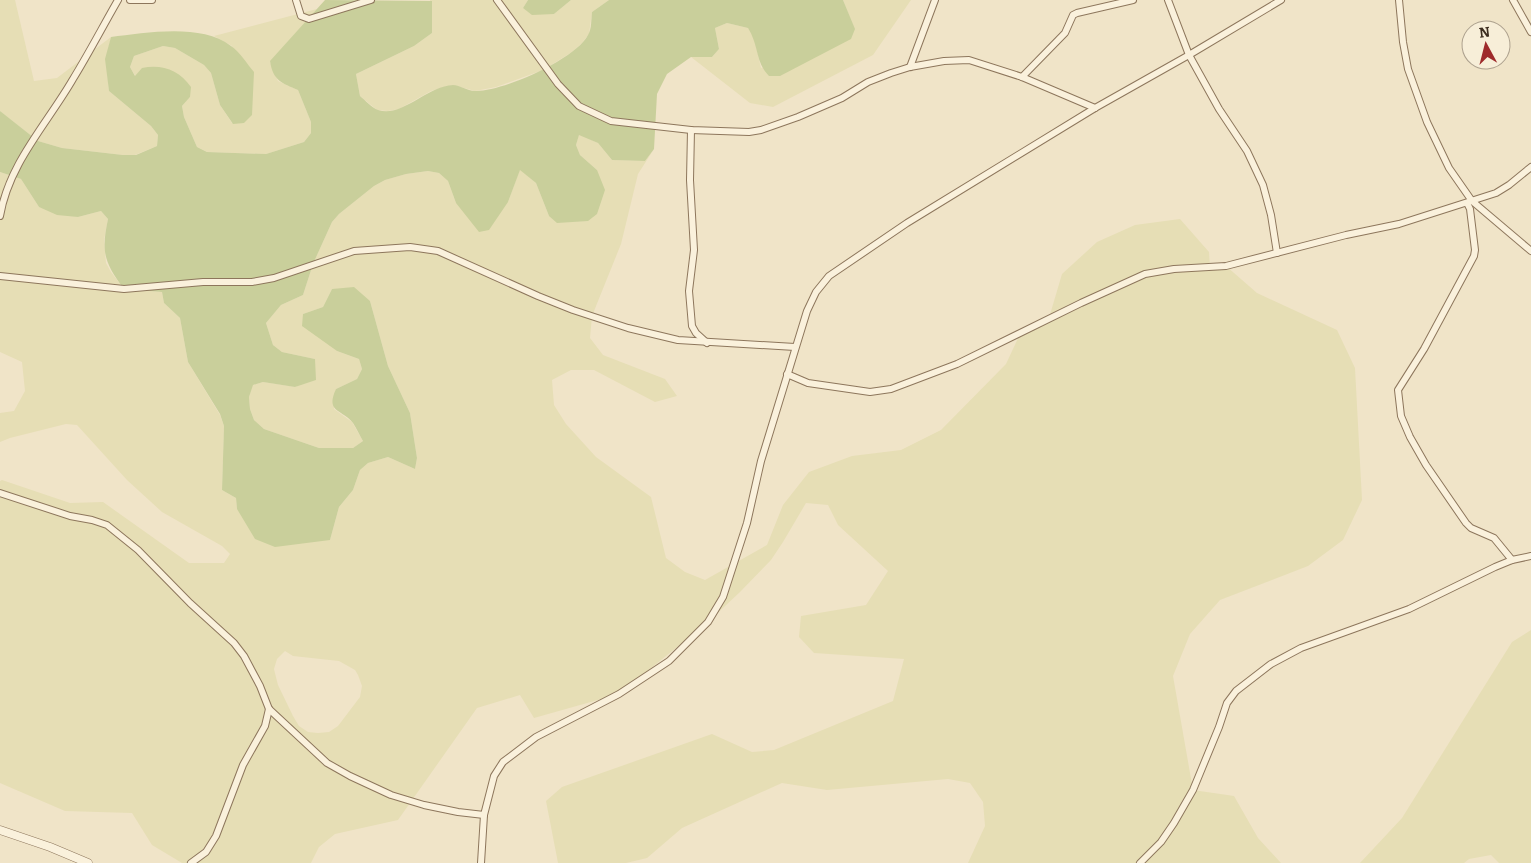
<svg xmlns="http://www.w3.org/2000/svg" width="1531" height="863" font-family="Bitter,serif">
	<rect width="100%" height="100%" fill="#f0e4c8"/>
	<!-- farmland -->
	<g fill="#e6deb5" fill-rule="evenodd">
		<path d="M0 0H15L34 81 57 78 111 37 106 59 109 91 151 126 158 135 157 146 135 155H123L62 148 38 141 2 113 0 111Z"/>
		<path d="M430 0H528L523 8 554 14 571 0H609L592 12 589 34 582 43 572 52 543 70 496 87 475 91 453 85 441 88 431 91 399 109 388 111 377 110 360 96 356 74 414 46 432 33Z"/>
		<path d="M843 0H911L873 55 773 107 750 103 691 57H712L719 49 715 28 727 23 748 28 754 37 761 68 854 28Z"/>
		<path d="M317 9 270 62 278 81 298 90 311 122V133L304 142 266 154 207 152 197 147 184 117 182 106 190 97 136 77 130 67 134 56 163 46 175 48 204 65 211 73 220 105 232 123H244L232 46 214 36Z"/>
		<path d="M579 134 598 143 612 160 645 161 654 149 638 174 621 244 592 316 590 338 603 355 665 379 677 396 655 402 594 370H571L552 380 554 405 566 424 596 457 651 497 666 558 685 572 705 580 767 545 783 505 809 472 852 456 901 450 941 430 1006 364 1020 334 1049 318 1062 274 1097 242 1135 225 1180 219 1209 252 1210 268 1226 266 1257 293 1337 330 1355 368 1362 500 1343 540 1308 566 1220 600 1190 634 1173 676 1193 790 1234 796 1258 838 1281 863H968L985 826 983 802 970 783 948 779 827 790 782 783 682 828 647 858 626 863H558L546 801 562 787 712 734 752 752 774 750 893 701 904 659 814 653 799 637 801 616 866 605 888 571 838 525 828 505 806 503 783 542 771 560 740 592 708 622 619 694 534 718 520 695 477 708 398 820 335 834 319 847 311 863H182L152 845 132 813 65 811 0 783V481L2 480 70 503 103 502 189 563H224L230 554 222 546 162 512 127 480 77 425 66 424 10 438 0 442V413L14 411 25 391 22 362 0 352V172L21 179 39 207 78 217 101 211 108 219 104 240 106 263 111 272 124 289 162 292 164 303 180 318 188 362 220 415 224 426 222 490 236 498 237 509 330 540 339 507 353 490 360 470 368 463 388 457 415 469 417 458 410 413 388 366 370 301 332 289 323 307 303 314 337 351 359 359 362 369 357 379 336 389 334 409 352 422 363 441 353 448H319L264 429 254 420 250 409 249 397 252 385 263 382 296 387 315 359 282 352 273 345 266 323 281 305 303 295 313 264 332 222 339 214 374 186 385 180 406 174 428 171 439 173 448 181 456 203 508 202 520 169 536 183 549 216 597 170 580 155 576 145ZM285 651 293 656 339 661 355 670 358 675 362 686 360 697 338 726 329 732 318 733 308 732 299 726 293 716 278 685 274 669 277 659Z"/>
		<path d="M1531 630V863H1499L1491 855 1469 859 1464 863H1360L1402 818 1512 642Z"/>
	</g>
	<!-- green -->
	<g fill="#c9cf9b">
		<path d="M325 0 432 1V33L414 46 356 74 360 96C365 100 372 108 378 110 402 118 427 86 453 85 460 85 467 91 475 91 502 92 576 59 588 35 592 29 591 19 592 12L609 0H843L855 29 851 39 780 76H769C755 62 759 45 748 28L727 23 715 28 719 49 712 57H691L667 74 657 94 654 149 645 161 612 160 598 143 579 135 576 145 580 155 597 170 605 190 597 214 588 221 557 223 549 216 536 183 520 170 508 202 489 230 479 232 456 203 448 181 439 173 428 171 406 174 385 180 374 186 339 214 332 222 313 264 303 295 281 305 266 323 273 345 282 352 315 359 316 380 295 387 263 382 253 385 249 397 250 409 254 420 264 429 319 448H353L363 441C360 436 357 429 353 423 342 409 325 413 336 389L357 379 362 369 359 359 337 351 302 326 303 314 323 307 332 289 354 287 370 301 388 366 410 413 417 458 415 469 388 457 368 463 360 470 353 490 339 507 330 540 275 547 255 539 237 509 236 498 222 490 224 426 220 414 188 362 180 318 164 303 162 292 124 289C104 262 101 252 108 219L101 211 78 217 57 215 39 207 21 179 0 172V111L38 141 62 148 123 155H136L157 146 158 135 151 126 109 91 105 59 111 37C146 33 201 23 231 46 240 52 247 64 254 72L252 115 244 123 233 124 220 105 211 73 204 65 175 48 163 46 134 56 130 67 135 76 142 68C162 64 179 70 191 87L190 97 182 106 184 117 197 147 207 152 266 154 304 142 311 133V122L298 90C282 83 273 81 270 61Z"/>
		<path d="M528 0H571L554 14 532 15 523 8Z"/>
	</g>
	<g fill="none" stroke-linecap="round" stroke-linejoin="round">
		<!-- minor casing -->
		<g stroke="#8d765c" stroke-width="8">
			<g id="minor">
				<path d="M130 0H152"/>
				<path d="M296 0 301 16 309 19 371 0"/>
				<path d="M497 0 558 84 579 106 611 121 691 130 749 132 761 130 798 117 842 98 868 82 891 73 910 67 944 61 969 60 1022 77 1095 108"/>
				<path d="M1168 0 1189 55 1219 109 1247 151 1263 185 1271 215 1277 253"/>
				<path d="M1399 0 1403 42 1408 69 1427 122 1449 168 1472 201 1531 251"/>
				<path d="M1513 0 1531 32"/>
				<path d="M910 67 935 0"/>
				<path d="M1022 77 1065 33 1073 15 1077 13 1133 0"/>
				<path d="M691 130 690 180 694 250 689 291 692 326 696 333 707 343"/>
				<path d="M1467 203 1470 209 1475 250 1474 256 1424 349 1398 390 1401 416 1410 437 1426 465 1466 523 1471 528 1494 538 1512 560"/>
				<path d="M0 216C9 163 47 124 73 79 89 53 103 26 118 0"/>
				<path d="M0 276 124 289 203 282H252L274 278 354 251 410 247 438 251 538 296 573 310 628 328 678 340 795 347"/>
				<path d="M787 374 808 383 870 392 891 389 957 364 1081 303 1145 274 1174 269 1226 266 1346 235 1399 224 1496 193 1509 185 1531 167"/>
				<path d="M0 493 70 516 92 520 107 525 138 550 190 603 234 643 244 656 260 686 269 709 327 763 350 776 391 795 424 805 458 812 484 815"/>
				<path d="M191 863 206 852 216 836 243 765 265 726 269 709"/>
				<path d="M481 863 484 815 494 776 503 762 536 737 619 694 669 661 708 622 723 597 747 523 761 461 807 311 816 292 829 276 907 223 1095 108 1189 55 1281 0"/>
				<path d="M1140 863 1161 842 1174 823 1193 790 1219 727 1227 703 1236 691 1271 664 1301 648 1409 609 1495 567 1512 560 1531 556"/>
			</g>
		</g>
		<!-- tertiary casing -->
		<g stroke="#8d765c" stroke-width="9">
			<path id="tertiary" d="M0 830 50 847 88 863"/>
		</g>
		<!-- minor -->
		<use href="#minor" stroke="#faf1dc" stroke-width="6"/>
		<!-- tertiary -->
		<use href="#tertiary" stroke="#faf1dc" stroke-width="8"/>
	</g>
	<!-- north arrow -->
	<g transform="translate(1486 45) rotate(353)"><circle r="24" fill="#f7eed8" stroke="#ada18e"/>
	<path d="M0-4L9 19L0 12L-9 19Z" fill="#9e2a2b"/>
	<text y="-8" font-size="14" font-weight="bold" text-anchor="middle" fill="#3d2e20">N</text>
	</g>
</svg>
